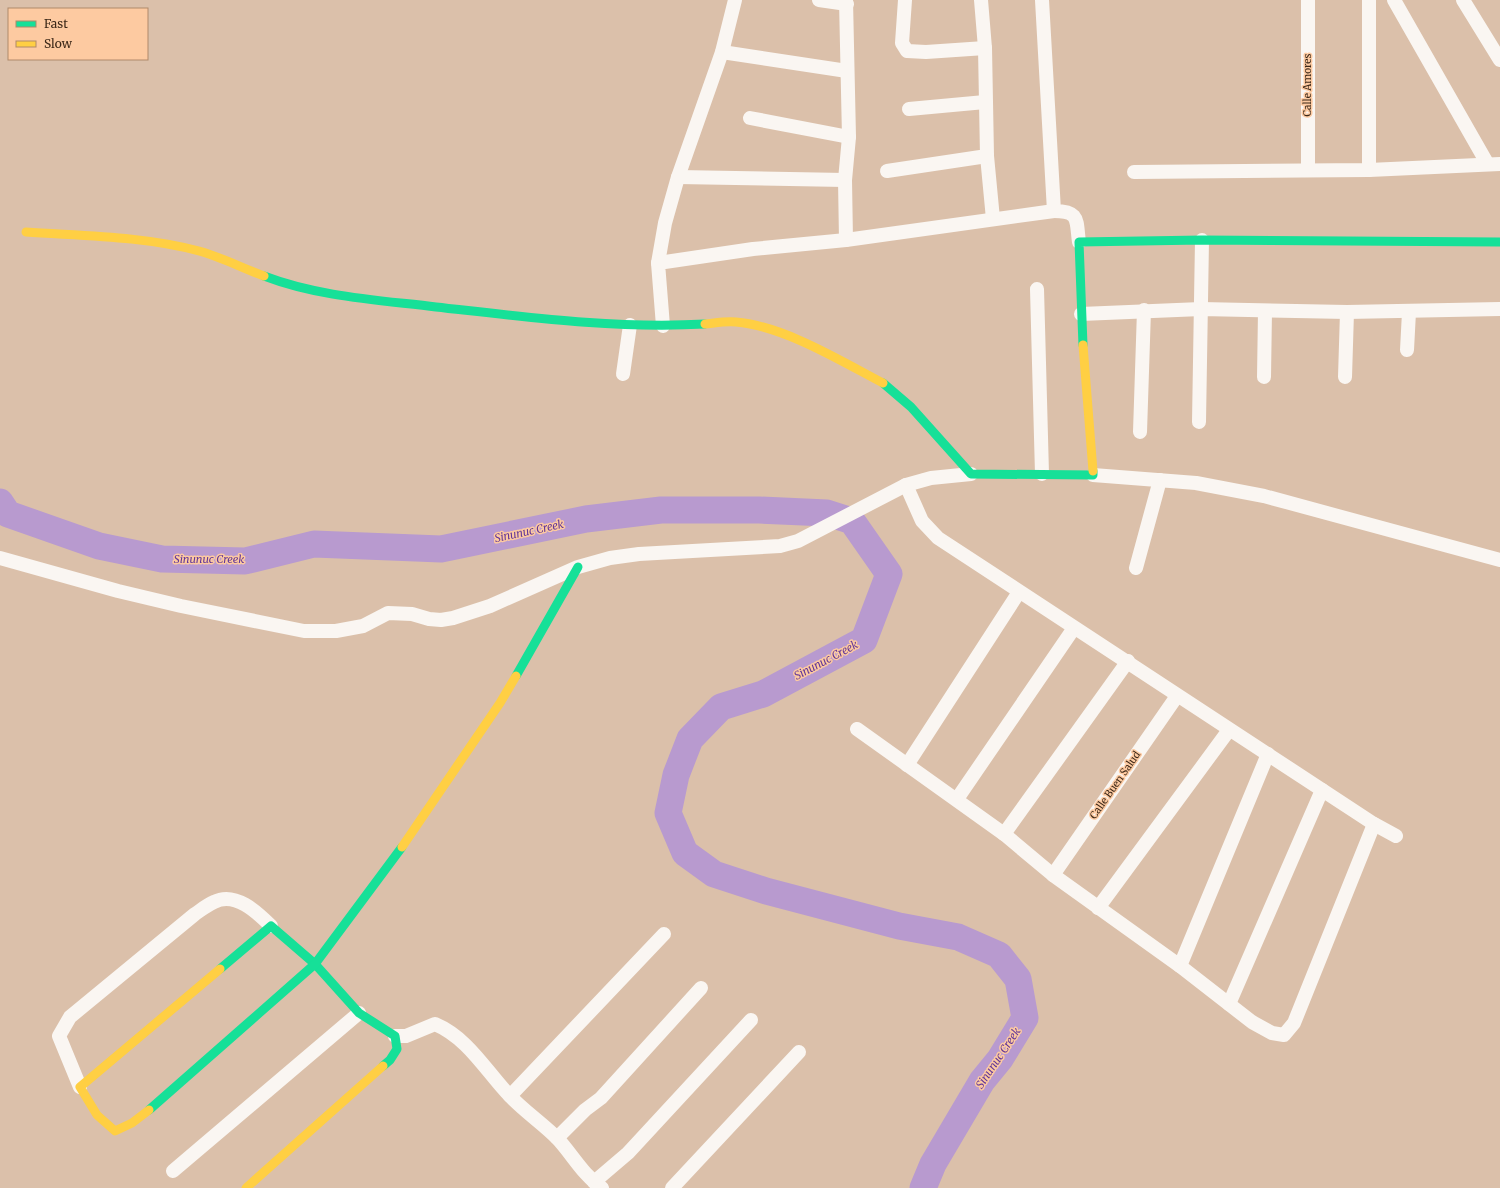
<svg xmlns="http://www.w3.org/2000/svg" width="1500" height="1188" font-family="Merriweather,serif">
	<rect width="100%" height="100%" fill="#dbc0aa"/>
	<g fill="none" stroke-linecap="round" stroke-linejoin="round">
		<!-- river -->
		<path stroke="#b89acf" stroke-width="27" d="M0 502 8 514 99 546 162 559 245 561 314 544 441 549 586 519 661 510H759L827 513 852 521 889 574 864 640 763 694 721 707 690 739 676 775 668 813 685 853 714 874 766 891 899 926 958 937 999 955 1018 979 1025 1018 1000 1059 982 1081 933 1164 923 1188"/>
		<!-- street -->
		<g stroke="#faf6f2" stroke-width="14">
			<path d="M819 0 847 4"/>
			<path d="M905 0 902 43 907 51 926 52 985 48"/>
			<path d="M981 0 985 48 987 156 993 219"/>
			<path d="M1042 0 1054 211C1080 211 1076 220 1079 242"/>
			<path d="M1369 0V170"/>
			<path d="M1394 0 1487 163"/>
			<path d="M1463 0 1500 60"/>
			<path d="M722 52 847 71"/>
			<path d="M909 109 985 102"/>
			<path d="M750 118 849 137"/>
			<path d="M1308 169V0"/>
			<path d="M887 171 987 156"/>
			<path d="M1134 172 1369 170 1500 164"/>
			<path d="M678 177 845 180"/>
			<path d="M846 240 845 180 849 137 846 0"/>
			<path d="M658 263 665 223 678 177 722 52 735 0"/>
			<path d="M1037 289 1042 474"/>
			<path d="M1081 314 1201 309 1347 312 1500 309"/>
			<path d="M663 326 658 263 753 249 846 240 1054 211"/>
			<path d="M1407 350 1409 312"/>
			<path d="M623 374 630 325"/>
			<path d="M1264 377 1265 311"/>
			<path d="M1345 377 1347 312"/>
			<path d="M1199 422 1202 240"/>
			<path d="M1140 432 1144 310"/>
			<path d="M1093 475 1196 483 1264 496 1500 560"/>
			<path d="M906 485 922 521 938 538 1374 824 1396 836"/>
			<path d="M0 558 118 591 181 606 304 631H336L363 626 388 613 412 614 429 619 441 620 453 618 490 606 578 567 610 558 639 554 780 546 798 541 906 485 931 478 971 474"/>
			<path d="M1136 568 1160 480"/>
			<path d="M857 729 1004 834 1053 875 1180 966 1252 1022 1272 1033 1284 1035 1294 1023 1374 824"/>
			<path d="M907 765 1019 592"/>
			<path d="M957 799 1074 628"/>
			<path d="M1004 834 1128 661"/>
			<path d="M1053 875 1177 696"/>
			<path d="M1098 908 1229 730"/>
			<path d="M1180 966 1268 754"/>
			<path d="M1229 1004 1322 790"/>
			<path d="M395 1036H406L435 1024C468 1038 486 1071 509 1095 524 1111 542 1123 557 1138 572 1154 583 1175 602 1188"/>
			<path d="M80 1087 59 1036 70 1017 195 914C201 910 207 905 214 902 235 891 257 912 271 926"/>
			<path d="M510 1096 664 934"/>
			<path d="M557 1138 585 1110 601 1098 701 988"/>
			<path d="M173 1171 359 1013"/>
			<path d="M594 1182 628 1153 751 1020"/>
			<path d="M672 1188 799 1052"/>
		</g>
		<!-- fast -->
		<g stroke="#16e098" stroke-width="9">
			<path d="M264 276C319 297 379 300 436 307 526 317 615 329 705 324"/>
			<path d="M1083 345 1079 242 1202 240 1500 242"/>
			<path d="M883 383 911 407 971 474 1093 475V471"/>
			<path d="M516 676 578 567"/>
			<path d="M220 969 271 926 315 964 359 1013 395 1036 397 1049 390 1060 383 1066"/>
			<path d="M149 1110 315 964 402 847"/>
		</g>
		<!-- slow -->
		<g stroke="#ffcf43" stroke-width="9">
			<path d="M26 232C83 236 143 236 199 251 221 257 242 268 264 276"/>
			<path d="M705 324C715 323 726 321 736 322 784 326 841 361 883 383"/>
			<path d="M1083 345 1093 471"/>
			<path d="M402 847 500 703 516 676"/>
			<path d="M149 1110 132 1123 115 1131 97 1115 80 1087 220 969"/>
			<path d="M246 1188 383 1066"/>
		</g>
	</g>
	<g text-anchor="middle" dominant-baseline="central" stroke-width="3" stroke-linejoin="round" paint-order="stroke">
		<!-- street labels -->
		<g font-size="10" fill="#3c2818" stroke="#fdcaa1">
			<text transform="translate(1307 85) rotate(-90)">Calle Amores</text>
			<text transform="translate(1115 785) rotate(-55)">Calle Buen Salud</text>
		</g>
		<!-- water labels -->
		<g font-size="11" font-style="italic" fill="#613599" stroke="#fdcaa1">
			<text transform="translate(529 531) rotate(-12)">Sinunuc Creek</text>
			<text x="209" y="559">Sinunuc Creek</text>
			<text transform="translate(826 660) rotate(-28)">Sinunuc Creek</text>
			<text transform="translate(998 1058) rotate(-56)">Sinunuc Creek</text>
		</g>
	</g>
	<!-- legend -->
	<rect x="8" y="8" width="140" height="52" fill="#fdcaa1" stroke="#b0896a"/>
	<rect x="16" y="21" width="20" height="6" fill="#16e098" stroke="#b0896a"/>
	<text x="44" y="28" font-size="12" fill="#3c2818">Fast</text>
	<rect x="16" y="41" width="20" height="6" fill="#ffcf43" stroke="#b0896a"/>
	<text x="44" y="48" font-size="12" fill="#3c2818">Slow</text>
</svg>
